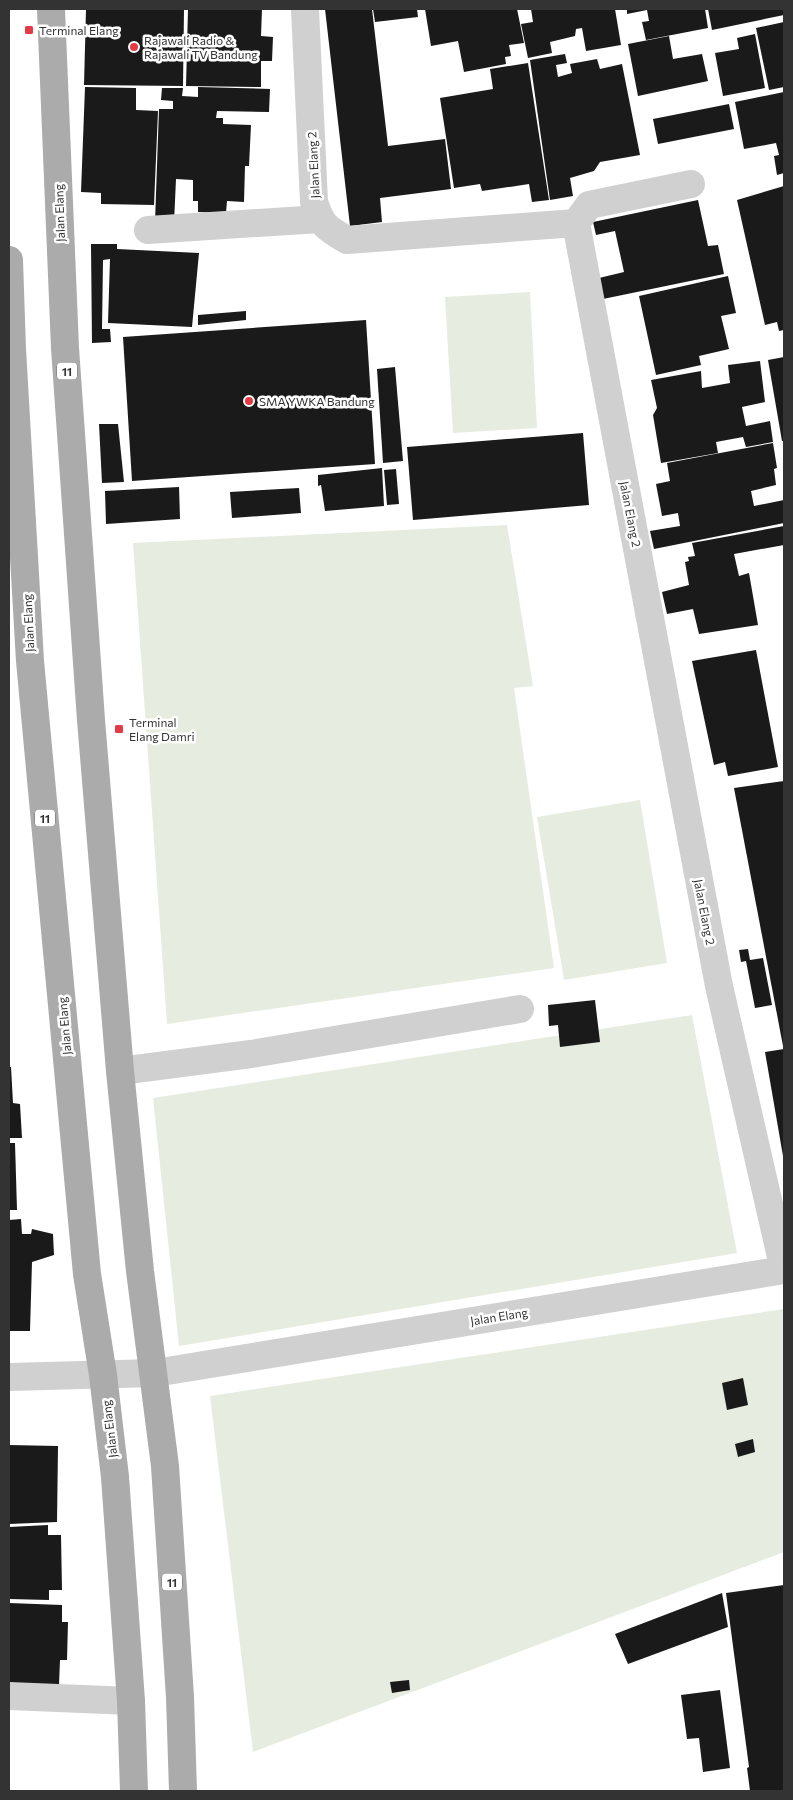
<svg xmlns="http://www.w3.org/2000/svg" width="793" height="1800" font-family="Commissioner,sans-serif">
	<rect width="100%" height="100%" fill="#fff"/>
	<!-- green -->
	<g fill="#e6ecdf">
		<path d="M530 292 537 428 453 433 445 297Z"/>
		<path d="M507 525 533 686 514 688 554 968 167 1024 133 543Z"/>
		<path d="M640 800 667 963 564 980 537 817Z"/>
		<path d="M692 1015 737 1253 179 1346 153 1098Z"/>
		<path d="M784 1309V1552L253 1752 210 1396Z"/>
	</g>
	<!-- building -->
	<g fill="#1a1a1a">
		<path d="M86 9H184L183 86 84 85Z"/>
		<path d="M188 9H262L261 36 273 37 272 61H261V87L186 86Z"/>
		<path d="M325 9H372L388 146 445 139 451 189 380 198 382 222 350 226Z"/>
		<path d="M373 9H417L418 17 375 22Z"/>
		<path d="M425 9H517L524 43 509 45 511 56 505 57 506 64 464 72 458 41 431 46Z"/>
		<path d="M531 9H615L621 45 586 51 582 28 576 29 575 36 550 42 552 53 528 58 521 24 533 22Z"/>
		<path d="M627 9H705L708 28 646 40 642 22 649 21 647 10 627 14Z"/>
		<path d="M708 9H784V15L712 30Z"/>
		<path d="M784 22V87L769 90 756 28Z"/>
		<path d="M755 34 765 88 723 96 715 53 739 49 737 38Z"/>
		<path d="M669 36 673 59 702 54 708 81 638 96 628 44Z"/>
		<path d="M565 54 567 63 556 65 558 77 572 73 570 64 597 59 600 69 622 64 640 155 600 162 594 171 570 178 573 196 550 200 530 60Z"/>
		<path d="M528 63 549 200 532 202 529 184 482 191 480 184 454 188 440 98 493 89 490 69Z"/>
		<path d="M85 87 136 88V110L158 111 154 205 101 204V193L81 192Z"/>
		<path d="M198 87 270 89 269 112 217 111 216 118H223V124L251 125 249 166H245L244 202 227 201 226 213 198 212V201H193V180L176 179 174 223 155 222 159 109H173V101L161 100 162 88H183L182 96 198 97Z"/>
		<path d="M784 92V173L777 175 774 156 779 155 776 143 744 149 735 102Z"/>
		<path d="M729 104 734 129 658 144 653 119Z"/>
		<path d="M784 186V330L779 331 777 322 765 325 737 200Z"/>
		<path d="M698 200 708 246 718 245 724 274 603 299 599 278 624 272 615 231 596 235 593 222Z"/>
		<path d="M91 244H117V249L199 253 192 327 108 323 110 259 103 260 102 329H110L111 342 92 343Z"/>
		<path d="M728 276 736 313 721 316 729 349 699 356 701 365 656 375 639 296Z"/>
		<path d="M246 311V320L198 325V315Z"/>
		<path d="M366 320 375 464 132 481 123 337Z"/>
		<path d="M784 357V441H782L768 360Z"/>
		<path d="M760 361 765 402 742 407 746 426 770 421 773 442 746 447 743 437 716 442 718 453 661 463 653 415 657 408 651 380 701 371 702 388 730 383 728 365Z"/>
		<path d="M395 367 403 461 383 463 377 369Z"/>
		<path d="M99 424H118L124 482 102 483Z"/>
		<path d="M583 433 589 505 413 520 407 447Z"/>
		<path d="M773 443 777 468 774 469 776 485 751 491 754 506 784 500V523L654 549 650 531 680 526 678 513 662 516 656 484 670 481 667 463Z"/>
		<path d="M382 468 384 506 325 511 321 485 318 486V475Z"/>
		<path d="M396 469 399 504 387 505 384 470Z"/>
		<path d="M179 487 180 519 106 524 105 491Z"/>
		<path d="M299 488 301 513 232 518 230 492Z"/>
		<path d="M784 526V545L734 554 739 576 749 573 758 625 699 634 693 609 667 614 662 592 689 585 685 562 689 561 688 557 695 556 692 543Z"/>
		<path d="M756 650 778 767 728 776 725 762 714 765 692 661Z"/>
		<path d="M784 781V1046H783L734 788Z"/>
		<path d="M748 949 750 960 763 958 772 1005 755 1008 746 961 741 962 739 950Z"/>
		<path d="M595 1000 600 1042 560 1047 558 1025 549 1026 548 1005Z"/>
		<path d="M784 1049V1156H783L765 1052Z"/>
		<path d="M9 1067H11L13 1103 20 1104 22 1138H9Z"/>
		<path d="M9 1143H15L17 1210H9Z"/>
		<path d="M21 1219 22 1234H31L32 1229 53 1234 54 1255 32 1262 30 1331H9V1220Z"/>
		<path d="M743 1378 748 1405 727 1410 722 1383Z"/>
		<path d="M753 1439 755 1452 738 1457 735 1444Z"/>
		<path d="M9 1445 58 1446 57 1522 9 1524Z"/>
		<path d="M48 1525V1535H61L62 1590H49V1600L9 1599V1527Z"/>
		<path d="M784 1585V1791H750L747 1768 749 1767 726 1593Z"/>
		<path d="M722 1593 728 1627 628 1664 615 1634Z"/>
		<path d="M9 1603 62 1605V1622H68L67 1660H60L59 1685 9 1684Z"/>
		<path d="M409 1680 410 1690 392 1693 390 1682Z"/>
		<path d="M720 1690 730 1768 703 1772 699 1738 687 1739 681 1695Z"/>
	</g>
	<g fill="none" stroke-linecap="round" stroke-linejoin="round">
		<!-- minor -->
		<g stroke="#d0d0d0" stroke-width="28">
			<path d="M305 9 314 202C322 226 326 228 347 240L576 223 719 986 784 1270"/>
			<path d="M576 223 589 205 691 184"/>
			<path d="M148 230 320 219"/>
			<path d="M120 1071 251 1054 520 1009"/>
			<path d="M9 1377 155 1373 784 1270"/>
			<path d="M9 1696 131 1701"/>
		</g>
		<!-- primary -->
		<g stroke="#ababab" stroke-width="28">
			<path d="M51 9 65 348 91 720 120 1071 140 1271 165 1466 180 1697 183 1791"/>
			<path d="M9 260 12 349 30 661 87 1274 103 1375 115 1477 131 1701 134 1791"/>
		</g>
	</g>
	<!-- markers -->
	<g fill="#e63946" stroke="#fff" stroke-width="2">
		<rect x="24" y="25" width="10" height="10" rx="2.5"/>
		<circle cx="134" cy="47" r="5"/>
		<circle cx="249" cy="401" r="5"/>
		<rect x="114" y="724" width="10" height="10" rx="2.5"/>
	</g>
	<g text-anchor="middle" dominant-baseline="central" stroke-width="5" stroke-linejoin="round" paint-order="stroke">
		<!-- shield labels -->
		<g fill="#fff" stroke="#707070" stroke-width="1">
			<rect x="57" y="362.5" width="20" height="17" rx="4"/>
			<rect x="35" y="809.5" width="20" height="17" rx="4"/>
			<rect x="162" y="1573.5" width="20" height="17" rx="4"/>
		</g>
		<g font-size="11" font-weight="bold" fill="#333">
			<text x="67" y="371">11</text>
			<text x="45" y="818">11</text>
			<text x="172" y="1582">11</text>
		</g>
		<!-- poi labels -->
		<g font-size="12" fill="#333" stroke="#fff" text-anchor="start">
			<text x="39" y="30">Terminal Elang</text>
			<text x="144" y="40">Rajawali Radio &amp;<tspan x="144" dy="14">Rajawali TV Bandung</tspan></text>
			<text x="259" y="401">SMA YWKA Bandung</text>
			<text x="129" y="722">Terminal<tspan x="129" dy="14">Elang Damri</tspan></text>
		</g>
		<!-- street labels -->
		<g font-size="12" fill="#333" stroke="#fff">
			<text transform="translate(313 165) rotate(-93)">Jalan Elang 2</text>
			<text transform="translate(59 213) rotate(-92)">Jalan Elang</text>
			<text transform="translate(631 514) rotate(79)">Jalan Elang 2</text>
			<text transform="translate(28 623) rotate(-93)">Jalan Elang</text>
			<text transform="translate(705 912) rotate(79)">Jalan Elang 2</text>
			<text transform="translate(64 1026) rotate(-95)">Jalan Elang</text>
			<text transform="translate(499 1316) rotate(-9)">Jalan Elang</text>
			<text transform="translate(109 1429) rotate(-97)">Jalan Elang</text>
		</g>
	</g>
	<!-- border -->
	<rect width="793" height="1800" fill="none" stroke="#333333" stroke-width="20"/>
</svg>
